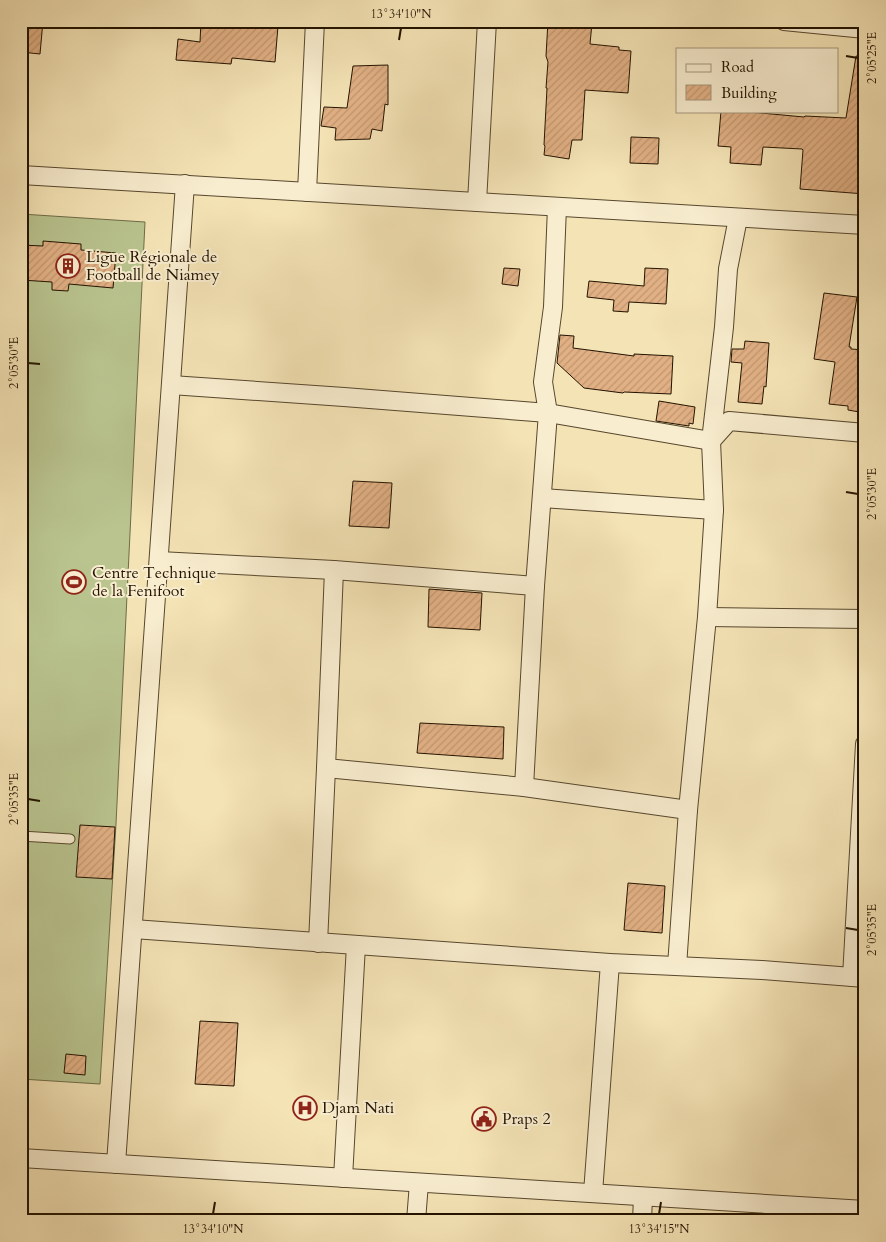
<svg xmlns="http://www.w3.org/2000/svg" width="886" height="1242" font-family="Cardo,serif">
	<defs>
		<pattern id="building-hatch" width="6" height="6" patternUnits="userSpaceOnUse" patternTransform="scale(1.25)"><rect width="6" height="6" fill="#e1b084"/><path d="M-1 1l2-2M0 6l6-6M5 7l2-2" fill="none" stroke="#c19670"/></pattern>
	</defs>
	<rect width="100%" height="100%" fill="#f4e3b5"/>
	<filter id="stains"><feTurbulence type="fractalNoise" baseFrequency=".004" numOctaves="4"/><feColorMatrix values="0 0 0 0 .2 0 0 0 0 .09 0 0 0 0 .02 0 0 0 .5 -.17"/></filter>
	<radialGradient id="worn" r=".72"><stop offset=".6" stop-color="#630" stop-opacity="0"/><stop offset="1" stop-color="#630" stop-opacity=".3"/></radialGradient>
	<!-- garden -->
	<path fill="#b9c48f" stroke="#6e6c48" d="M21 214 145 222 116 824 100 1084 21 1079Z"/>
	<!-- building -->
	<g fill="url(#building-hatch)" stroke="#231300">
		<path d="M21 21H43L40 54 21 52Z"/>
		<path d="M201 21H269V25L278 26 275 62 232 58 231 64 176 60 178 39 200 42Z"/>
		<path d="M548 21 592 23 590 44 619 47V50L631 51 628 93 585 90 582 140H572L569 159 544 155 545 146 544 145 547 88H546L548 62 546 56Z"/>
		<path d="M856 56 865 57V194L800 189 803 150 802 149 763 147 761 165 730 163 731 147 718 146 721 111H739L804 117 805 116 846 118Z"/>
		<path d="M388 65V105L385 104 382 131 372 129 370 139 335 140 336 128 321 126 324 107 347 108 353 66Z"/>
		<path d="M631 137 659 138 658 164 630 163Z"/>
		<path d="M43 241 81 244V250L116 253 113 288 69 284 68 291 52 290V282L21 280V245L43 246Z"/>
		<path d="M504 268 520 269 518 286 502 284Z"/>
		<path d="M645 268 668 269 666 304 629 302 628 312 613 311 614 300 587 297 589 281 644 286Z"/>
		<path d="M824 293 857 297 849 347H851V349L865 350V413L848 410V406L829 404 835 362 814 359Z"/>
		<path d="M560 335 574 336 573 348 634 356V354L673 356 671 394 624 392 623 393 584 388 557 363Z"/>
		<path d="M745 341 769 343 766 387 764 386 762 404 738 402 742 363 731 362 732 349H744Z"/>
		<path d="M659 401 695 407 693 424 689 423V426L656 421Z"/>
		<path d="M353 481 392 483 389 528 349 526Z"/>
		<path d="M429 589 482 593 480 630 428 627Z"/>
		<path d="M420 723 504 727 503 759 417 753Z"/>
		<path d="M80 825 115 827 112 879 76 877Z"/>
		<path d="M628 883 665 886 662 933 624 930Z"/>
		<path d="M200 1021 238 1023 234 1086 195 1084Z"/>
		<path d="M66 1054 86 1056 85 1075 64 1073Z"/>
	</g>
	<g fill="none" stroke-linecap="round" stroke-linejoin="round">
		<!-- lane casing -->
		<g stroke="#57472d" stroke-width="11">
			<path id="lane" d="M21 836 70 839"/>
		</g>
		<!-- street casing -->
		<g stroke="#57472d" stroke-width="20">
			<g id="street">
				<path d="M784 21 865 29"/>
				<path d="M21 175 865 225"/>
				<path d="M307 192 315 21"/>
				<path d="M477 202 487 21"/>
				<path d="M171 385 344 397 548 413 711 441 729 421 865 433"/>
				<path d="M542 498 714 510"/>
				<path d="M159 561 334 570 535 586"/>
				<path d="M707 617 865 619"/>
				<path d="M326 768 524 787 688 810"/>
				<path d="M524 787 535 586 548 413 543 382 553 307 557 207"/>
				<path d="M133 929 610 963 762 970 865 978"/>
				<path d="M318 943 326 768 334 570"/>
				<path d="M677 966 688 810 707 617 714 510 711 441 724 327 728 269 738 218"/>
				<path d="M852 977 865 744"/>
				<path d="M21 1158 865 1210"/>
				<path d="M116 1164 185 184"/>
				<path d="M343 1178 356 945"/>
				<path d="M593 1193 610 963"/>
				<path d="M416 1221 419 1183"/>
				<path d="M642 1221 643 1197"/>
			</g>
		</g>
		<!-- lane -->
		<use href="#lane" stroke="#f8edcf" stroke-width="9"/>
		<!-- street -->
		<use href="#street" stroke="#f8edcf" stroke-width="18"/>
	</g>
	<!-- ticks -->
	<path fill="none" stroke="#231300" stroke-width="2" d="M399 40 401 28M846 56 858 58M28 363 40 364M846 492 858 494M28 799 40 801M846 928 858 930M213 1214 215 1202M659 1214 661 1202"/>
	<!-- icons -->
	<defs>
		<g id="building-ring" transform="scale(1.25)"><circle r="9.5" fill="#f8edcf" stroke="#8f2418" stroke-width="1.5"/><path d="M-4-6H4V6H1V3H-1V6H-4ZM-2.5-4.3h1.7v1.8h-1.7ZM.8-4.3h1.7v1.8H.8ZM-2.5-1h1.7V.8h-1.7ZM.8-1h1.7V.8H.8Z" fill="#8f2418"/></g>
		<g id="stadium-ring" transform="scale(1.25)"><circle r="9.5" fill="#f8edcf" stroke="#8f2418" stroke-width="1.5"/><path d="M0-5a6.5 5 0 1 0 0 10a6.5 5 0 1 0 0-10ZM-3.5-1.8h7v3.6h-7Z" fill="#8f2418"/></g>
		<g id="hospital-ring" transform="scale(1.25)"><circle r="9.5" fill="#f8edcf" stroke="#8f2418" stroke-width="1.5"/><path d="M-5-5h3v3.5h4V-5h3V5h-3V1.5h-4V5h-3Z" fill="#8f2418"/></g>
		<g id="civic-ring" transform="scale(1.25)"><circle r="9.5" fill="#f8edcf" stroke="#8f2418" stroke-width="1.5"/><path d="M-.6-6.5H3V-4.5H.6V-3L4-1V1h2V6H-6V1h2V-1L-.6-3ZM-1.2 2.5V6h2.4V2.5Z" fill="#8f2418"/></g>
	</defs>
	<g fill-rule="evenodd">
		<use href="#building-ring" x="68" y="266"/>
		<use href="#stadium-ring" x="74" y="582"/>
		<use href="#hospital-ring" x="305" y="1108"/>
		<use href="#civic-ring" x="484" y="1119"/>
	</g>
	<g text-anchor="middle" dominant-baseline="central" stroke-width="4" stroke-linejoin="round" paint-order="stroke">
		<!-- poi labels -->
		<g font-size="16" fill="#231300" stroke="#f8edcf" text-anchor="start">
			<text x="86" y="257">Ligue Régionale de<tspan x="86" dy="18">Football de Niamey</tspan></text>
			<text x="92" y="573">Centre Technique<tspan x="92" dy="18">de la Fenifoot</tspan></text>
			<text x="322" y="1108">Djam Nati</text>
			<text x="502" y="1119">Praps 2</text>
		</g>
	</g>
	<!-- margin -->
	<rect width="886" height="1242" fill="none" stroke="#f4e3b5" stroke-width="55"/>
	<!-- legend -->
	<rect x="676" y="48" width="162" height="65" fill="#f8edcf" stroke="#a3967c"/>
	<rect x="686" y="64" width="25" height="8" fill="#f8edcf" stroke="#a3967c"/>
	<text x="721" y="72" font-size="15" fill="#231300">Road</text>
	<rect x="686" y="85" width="25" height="15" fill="url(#building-hatch)" stroke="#a3967c"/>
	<text x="721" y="98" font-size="15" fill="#231300">Building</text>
	<rect x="28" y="28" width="830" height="1186" fill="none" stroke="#231300" stroke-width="2"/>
	<g font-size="12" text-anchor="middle" fill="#231300">
		<text x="401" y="18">13°34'10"N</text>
		<text transform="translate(872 58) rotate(-90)" y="4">2°05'25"E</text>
		<text transform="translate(14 363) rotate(-90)" y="4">2°05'30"E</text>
		<text transform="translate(872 494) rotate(-90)" y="4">2°05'30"E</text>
		<text transform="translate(14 799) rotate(-90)" y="4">2°05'35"E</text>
		<text transform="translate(872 930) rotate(-90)" y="4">2°05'35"E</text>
		<text x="213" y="1233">13°34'10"N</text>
		<text x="659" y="1233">13°34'15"N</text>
	</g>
	<rect width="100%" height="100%" filter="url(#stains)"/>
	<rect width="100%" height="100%" fill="url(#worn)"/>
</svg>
